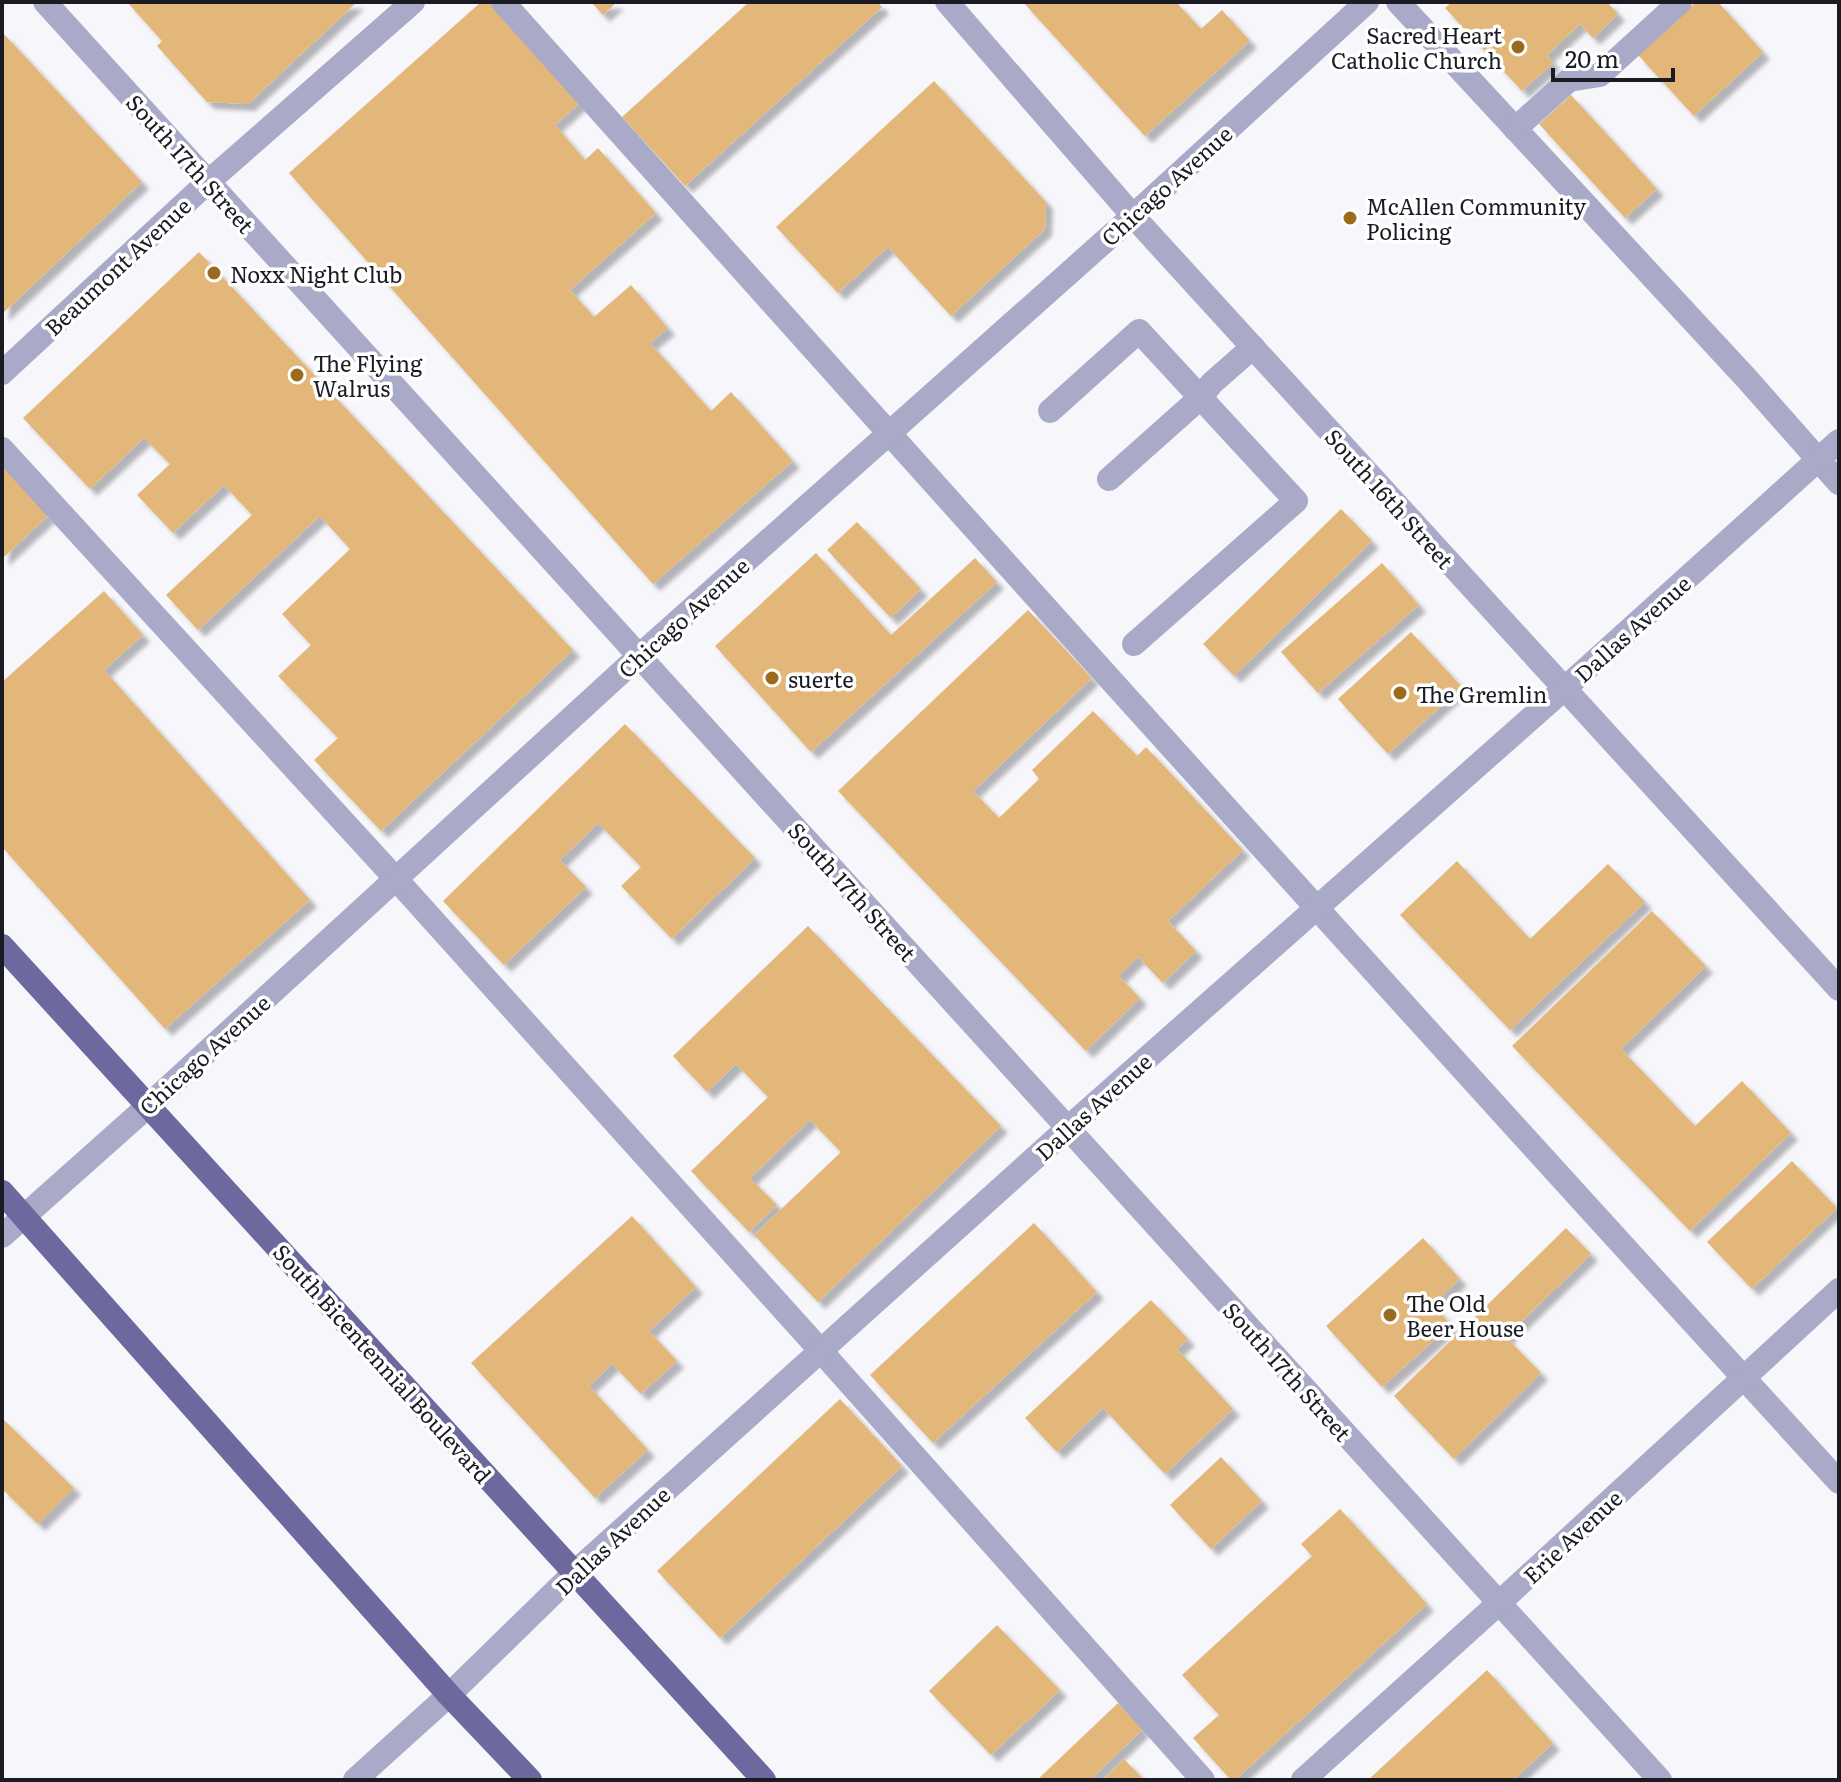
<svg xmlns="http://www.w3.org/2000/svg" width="1841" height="1782" font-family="Literata,serif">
	<defs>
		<filter id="shadow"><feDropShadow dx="7" dy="7" stdDeviation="2" flood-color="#0004"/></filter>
	</defs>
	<rect width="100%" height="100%" fill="#f6f6fb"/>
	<!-- building -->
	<g fill="#e3b779" filter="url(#shadow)">
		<path d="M127 2H357L248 104 207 102 157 46 162 41Z"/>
		<path d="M481 2H492L581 102 555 125 585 160 598 148 656 213 570 290 594 317 631 285 668 328 650 343 711 411 731 392 793 461 653 584 289 173Z"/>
		<path d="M591 2H617L603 15Z"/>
		<path d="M749 2H878L882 7 685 186 622 117Z"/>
		<path d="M1023 2H1176L1201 29 1222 10 1250 41 1145 136Z"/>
		<path d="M1452 2H1611L1609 4 1618 14 1593 38 1580 24 1547 55 1553 63 1522 91 1445 8Z"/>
		<path d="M1696 2H1718L1763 52 1694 116 1638 55Z"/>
		<path d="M2 32 142 182 2 314Z"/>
		<path d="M934 81 1046 202 1045 229 951 316 888 247 838 293 776 227Z"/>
		<path d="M1571 95 1657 189 1625 218 1539 124Z"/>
		<path d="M199 252 573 650 381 831 314 760 338 738 278 676 311 645 282 614 350 549 320 516 198 630 166 595 252 515 224 485 173 533 137 495 170 464 144 438 90 489 23 418Z"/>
		<path d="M2 465 49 515 2 559Z"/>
		<path d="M1341 509 1372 541 1234 676 1203 644Z"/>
		<path d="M857 522 921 589 891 618 827 550Z"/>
		<path d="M816 553 891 635 975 558 997 582 811 752 715 646Z"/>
		<path d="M1382 563 1419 605 1318 693 1281 652Z"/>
		<path d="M104 591 143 635 104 670 310 900 165 1029 2 847V682Z"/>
		<path d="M1028 610 1092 678 973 791 999 818 1039 779 1032 770 1093 711 1137 756 1146 747 1243 850 1168 921 1196 951 1163 983 1138 957 1119 976 1140 998 1086 1051 838 791Z"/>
		<path d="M1411 632 1462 687 1388 754 1338 699Z"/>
		<path d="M625 724 755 858 672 939 621 886 641 867 598 823 560 860 586 887 504 965 443 901Z"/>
		<path d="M1457 861 1530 939 1608 864 1645 902 1510 1030 1400 915Z"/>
		<path d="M1652 911 1706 966 1621 1049 1695 1126 1742 1081 1791 1133 1690 1231 1512 1046Z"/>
		<path d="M808 926 1001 1126 818 1302 754 1235 841 1152 810 1120 750 1178 777 1205 749 1232 691 1171 768 1097 736 1064 707 1092 673 1056Z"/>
		<path d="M1792 1161 1837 1208 1752 1289 1707 1242Z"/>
		<path d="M632 1216 696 1287 649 1331 677 1361 641 1394 612 1364 589 1386 648 1450 595 1498 471 1363Z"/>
		<path d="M1034 1223 1097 1292 933 1443 870 1375Z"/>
		<path d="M1566 1228 1591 1254 1506 1337 1541 1373 1454 1459 1394 1396Z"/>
		<path d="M1423 1238 1460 1279 1433 1304 1451 1325 1382 1387 1326 1326Z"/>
		<path d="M1151 1300 1188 1339 1177 1349 1233 1409 1165 1474 1103 1408 1057 1452 1025 1418Z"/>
		<path d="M840 1399 902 1466 720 1638 657 1571Z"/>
		<path d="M2 1418 74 1488 38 1524 2 1489Z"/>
		<path d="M1221 1457 1262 1501 1211 1549 1170 1505Z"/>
		<path d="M1340 1509 1427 1604 1235 1780H1231L1193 1738 1219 1715 1182 1675 1312 1556 1301 1544Z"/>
		<path d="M997 1625 1060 1690 991 1755 929 1691Z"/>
		<path d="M1487 1670 1553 1743 1513 1780H1368Z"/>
		<path d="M1118 1703 1143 1729 1090 1780H1037Z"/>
		<path d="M1124 1759 1144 1780H1103Z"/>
	</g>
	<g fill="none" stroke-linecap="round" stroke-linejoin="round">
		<!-- minor -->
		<g stroke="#a9aac8" stroke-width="24">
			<path d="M45 2 1660 1780"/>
			<path d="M503 2C946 498 1390 992 1839 1482"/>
			<path d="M947 2 1133 216 1839 989"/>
			<path d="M1398 2 1747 379 1839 483"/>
			<path d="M1515 129 1569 80 1600 75 1680 2"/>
			<path d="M2 373 208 182 413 2"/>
			<path d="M1050 411 1139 331 1296 501 1134 644"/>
			<path d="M2 449 396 879 821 1351 1203 1780"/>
			<path d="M1109 479 1200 398 1212 383 1253 347"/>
			<path d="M2 1236 148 1106 639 656 1133 216 1367 2"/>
			<path d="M355 1780 449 1695 574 1573 1068 1128 1564 689 1839 441"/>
			<path d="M1303 1780 1499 1603 1839 1290"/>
		</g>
		<!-- major -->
		<g stroke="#6b699d" stroke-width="24">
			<path d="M2 946 764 1780"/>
			<path d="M2 1192 449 1695 530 1780"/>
		</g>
	</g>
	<!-- markers -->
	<g fill="#9a6b1d" stroke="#fff" stroke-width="3">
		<circle cx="1518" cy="47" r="8"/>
		<circle cx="1350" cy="218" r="8"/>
		<circle cx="214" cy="273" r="8"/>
		<circle cx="297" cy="375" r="8"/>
		<circle cx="772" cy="678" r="8"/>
		<circle cx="1400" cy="693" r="8"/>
		<circle cx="1390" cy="1315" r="8"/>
	</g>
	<g text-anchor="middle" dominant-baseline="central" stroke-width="7" stroke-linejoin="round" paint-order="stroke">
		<!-- poi labels -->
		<g font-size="22" fill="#1b1b23" stroke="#fff" text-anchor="start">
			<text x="1502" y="34" text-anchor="end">Sacred Heart<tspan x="1502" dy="25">Catholic Church</tspan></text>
			<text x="1366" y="205">McAllen Community<tspan x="1366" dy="25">Policing</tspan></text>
			<text x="230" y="273">Noxx Night Club</text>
			<text x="313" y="362">The Flying<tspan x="313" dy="25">Walrus</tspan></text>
			<text x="788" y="678">suerte</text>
			<text x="1416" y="693">The Gremlin</text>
			<text x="1406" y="1302">The Old<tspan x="1406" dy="25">Beer House</tspan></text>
		</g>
		<!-- street labels -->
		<g font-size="22" fill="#1b1b23" stroke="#fff">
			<text transform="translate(191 163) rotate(48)">South 17th Street</text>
			<text transform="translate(1166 185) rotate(-42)">Chicago Avenue</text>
			<text transform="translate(117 266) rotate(-43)">Beaumont Avenue</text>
			<text transform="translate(1390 498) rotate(48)">South 16th Street</text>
			<text transform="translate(683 617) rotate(-42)">Chicago Avenue</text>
			<text transform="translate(1632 628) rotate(-42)">Dallas Avenue</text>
			<text transform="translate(853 891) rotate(48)">South 17th Street</text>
			<text transform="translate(204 1054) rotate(-42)">Chicago Avenue</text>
			<text transform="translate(1093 1106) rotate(-42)">Dallas Avenue</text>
			<text transform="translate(383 1363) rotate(48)">South Bicentennial Boulevard</text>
			<text transform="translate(1288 1371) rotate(48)">South 17th Street</text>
			<text transform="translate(1572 1536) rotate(-43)">Erie Avenue</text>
			<text transform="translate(612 1540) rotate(-43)">Dallas Avenue</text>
		</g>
	</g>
	<!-- border -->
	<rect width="1841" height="1782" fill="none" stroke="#1b1b23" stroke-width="8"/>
	<!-- scale -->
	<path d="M1553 68v12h120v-12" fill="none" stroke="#1b1b23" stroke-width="4"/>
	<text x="1565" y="68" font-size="24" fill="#1b1b23" stroke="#ffffff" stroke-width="6" paint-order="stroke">20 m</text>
</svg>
